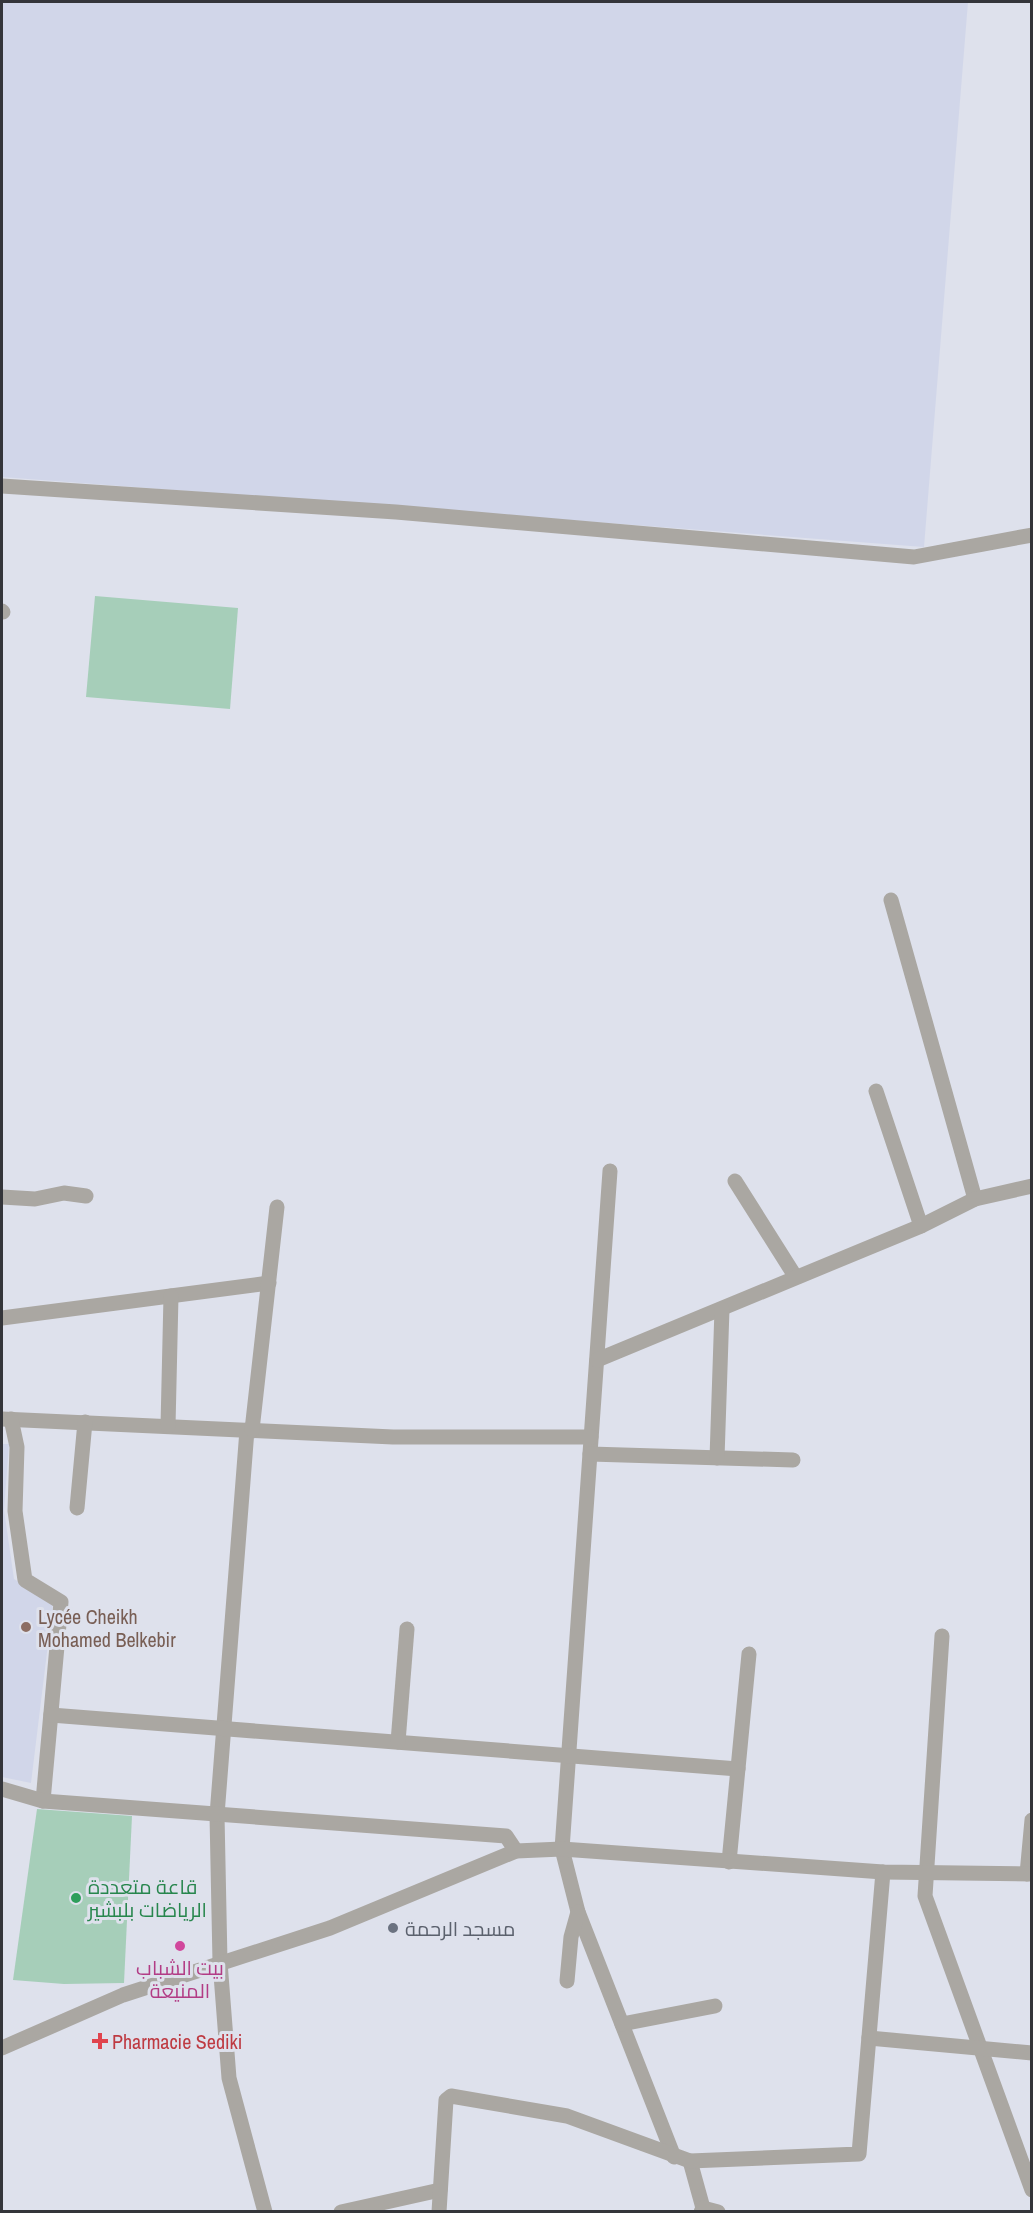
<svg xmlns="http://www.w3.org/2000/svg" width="1033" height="2213" font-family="'Archivo Narrow',Cairo,sans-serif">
	<rect width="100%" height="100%" fill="#dee1ec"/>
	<!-- built -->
	<g fill="#d1d6e9">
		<path d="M2 2H968L924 547 2 477Z"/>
		<path d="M2 1444H9L4 1510 14 1579 53 1603 31 1783 2 1777Z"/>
	</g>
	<!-- pitch -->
	<g fill="#a6ceb9">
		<path d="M95 596 238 608 230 709 86 697Z"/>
		<path d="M37 1809 132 1816 124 1983 64 1984 13 1980Z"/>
	</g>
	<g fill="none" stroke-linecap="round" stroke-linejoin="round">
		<!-- minor -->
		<g stroke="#aaa7a2" stroke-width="15">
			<path d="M2 486 396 512 914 557 1032 535"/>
			<path d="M2 611 3 612"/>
			<path d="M891 900 975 1199"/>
			<path d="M876 1091 921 1226"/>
			<path d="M610 1171 562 1849 578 1912 674 2157"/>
			<path d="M735 1181 795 1276"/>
			<path d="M2 1197 35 1199 64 1193 86 1196"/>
			<path d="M2 1318 269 1283"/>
			<path d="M597 1360 921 1226 975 1199 1032 1186"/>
			<path d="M2 1419 393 1437H591"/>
			<path d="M11 1419 17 1447 15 1511 25 1580 61 1602 43 1801"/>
			<path d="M168 1426 171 1296"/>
			<path d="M247 1430 217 1815 220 1962 229 2078 265 2212"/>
			<path d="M252 1430 277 1207"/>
			<path d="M590 1454 793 1460"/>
			<path d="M717 1458 722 1309"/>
			<path d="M77 1508 85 1422"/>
			<path d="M942 1636 925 1896 1032 2190"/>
			<path d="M51 1715 738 1769"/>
			<path d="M398 1742 407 1629"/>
			<path d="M2 1789 43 1801 506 1836 516 1851"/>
			<path d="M729 1862 749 1654"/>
			<path d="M1027 1874 1032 1820"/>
			<path d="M567 1981 571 1937 578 1912"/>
			<path d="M622 2024 715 2006"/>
			<path d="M869 2038 1032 2053"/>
			<path d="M2 2048 123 1995 330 1928 516 1851 562 1849 883 1872 1032 1874"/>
			<path d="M690 2161 703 2208 701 2212"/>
			<path d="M703 2208 718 2212"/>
			<path d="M341 2212 440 2190"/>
			<path d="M439 2212 446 2100 451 2096 567 2116 690 2161 859 2154 883 1872"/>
		</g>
	</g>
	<!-- markers -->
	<circle fill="#8d6e63" stroke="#dee1ec" stroke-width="2" cx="26" cy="1627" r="6"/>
	<circle fill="#2e9e5b" stroke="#dee1ec" stroke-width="2" cx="76" cy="1898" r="6"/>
	<circle fill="#6b7280" stroke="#dee1ec" stroke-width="2" cx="393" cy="1928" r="6"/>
	<circle fill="#d1479c" stroke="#dee1ec" stroke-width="2" cx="180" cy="1946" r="6"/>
	<path fill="#e0444e" stroke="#dee1ec" stroke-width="2" d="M97 2032h6v6h6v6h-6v6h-6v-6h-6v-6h6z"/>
	<g text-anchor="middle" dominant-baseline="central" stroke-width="6" stroke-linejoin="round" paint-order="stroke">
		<!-- education labels -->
		<g font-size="20" fill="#785e54" stroke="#dee1ec" text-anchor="start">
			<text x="38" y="1616">Lycée Cheikh<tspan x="38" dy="23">Mohamed Belkebir</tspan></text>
		</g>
		<!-- leisure labels -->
		<g font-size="20" fill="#27864d" stroke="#dee1ec" text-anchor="start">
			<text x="88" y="1886">قاعة متعددة<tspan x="88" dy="23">الرياضات بلبشير</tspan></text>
		</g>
		<!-- worship labels -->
		<g font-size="20" fill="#5b616d" stroke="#dee1ec" text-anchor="start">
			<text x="405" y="1928">مسجد الرحمة</text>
		</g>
		<!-- hotel labels -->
		<g font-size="20" fill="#b23c85" stroke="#dee1ec">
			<text x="180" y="1967">بيت الشباب<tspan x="180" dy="23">المنيعة</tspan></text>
		</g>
		<!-- health labels -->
		<g font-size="20" fill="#be3a42" stroke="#dee1ec" text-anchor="start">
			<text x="112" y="2041">Pharmacie Sediki</text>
		</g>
	</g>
	<!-- border -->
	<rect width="1033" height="2213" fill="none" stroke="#34353a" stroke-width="6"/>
</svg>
